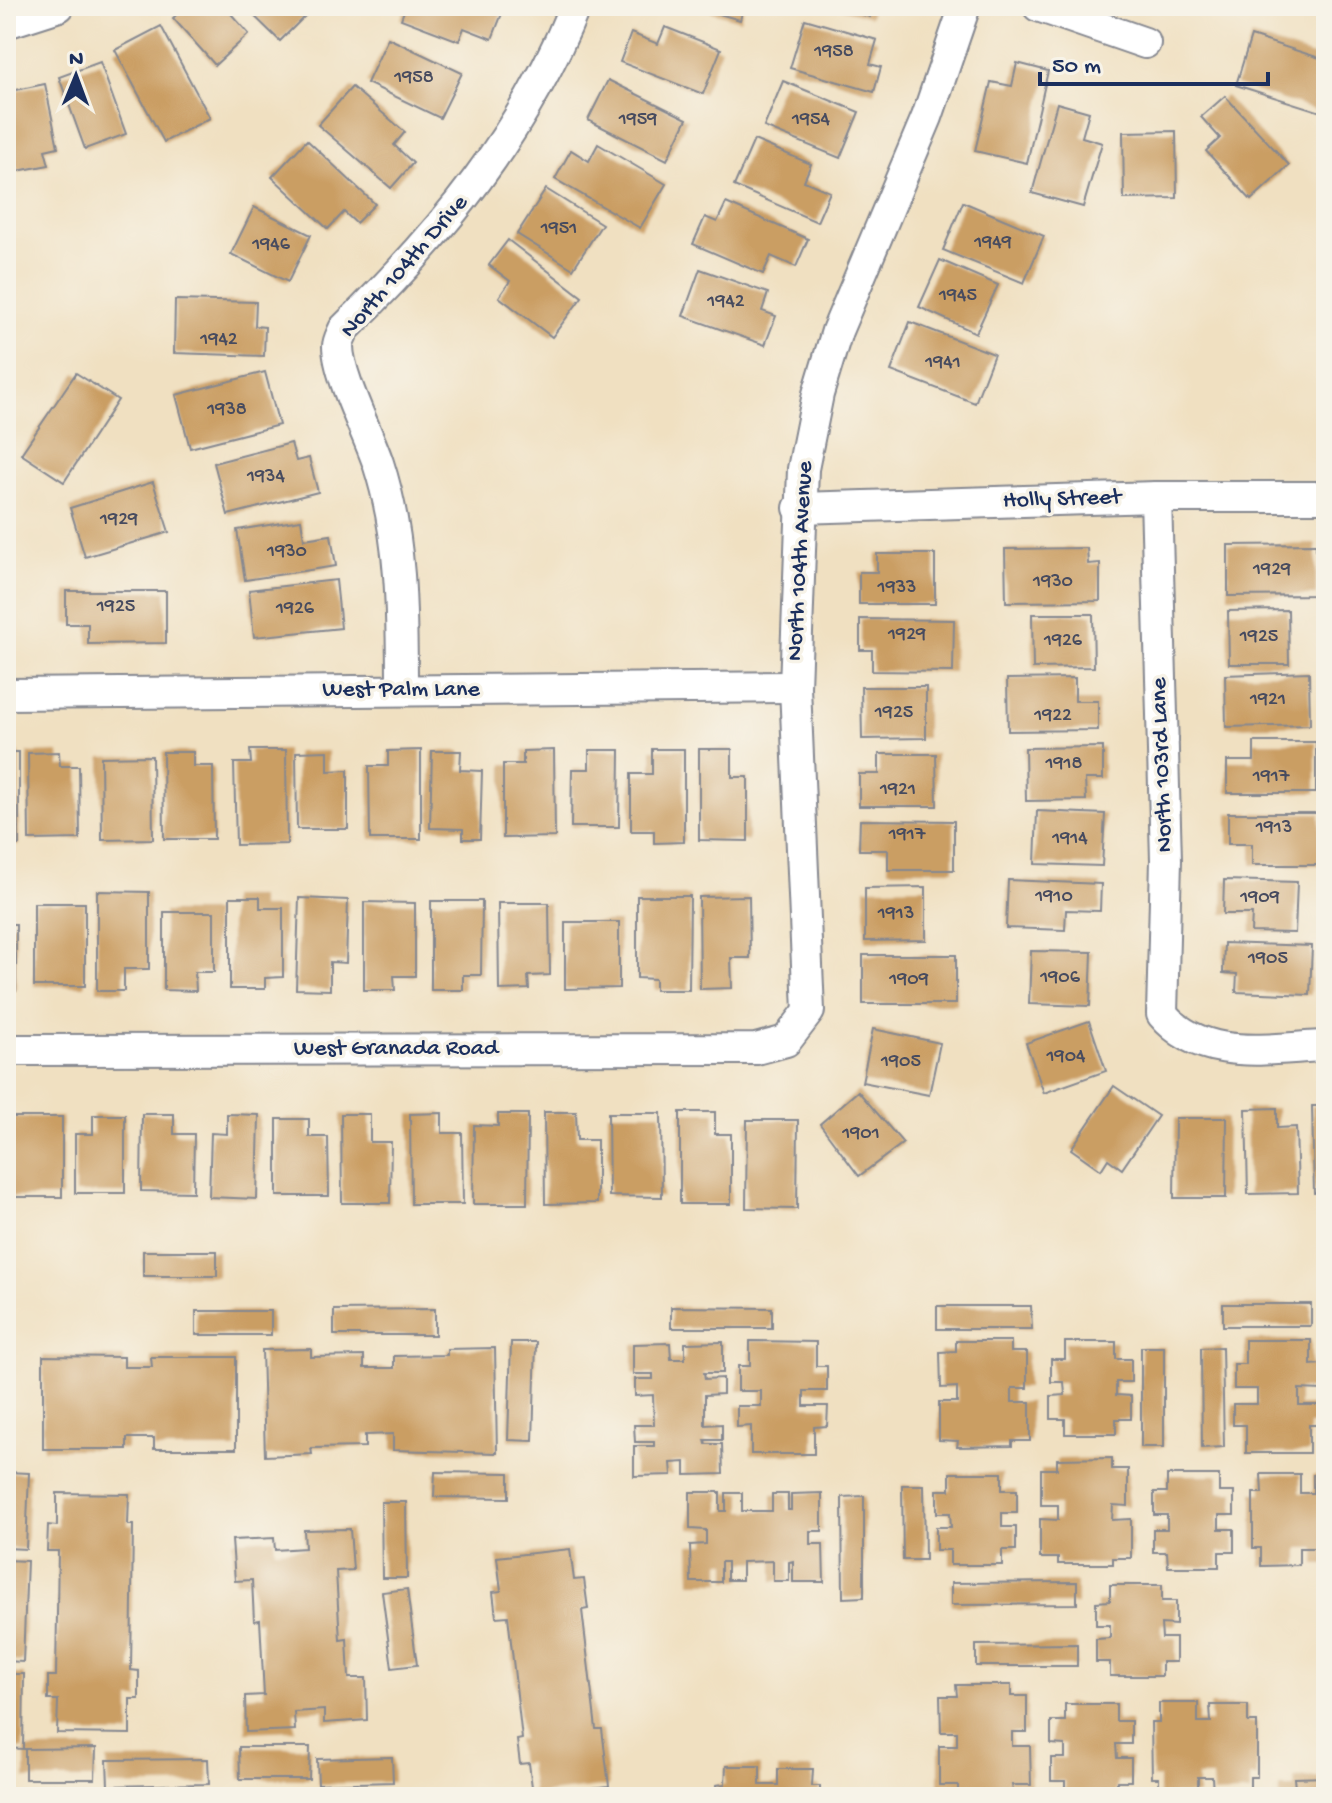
<svg xmlns="http://www.w3.org/2000/svg" width="1332" height="1803" font-family="'Gochi Hand',sans-serif">
	<rect width="100%" height="100%" fill="#f7f3e8"/>
	<filter id="ink" filterUnits="userSpaceOnUse"><feTurbulence type="fractalNoise" baseFrequency=".0125" numOctaves="2"/><feDisplacementMap in="SourceGraphic" scale="16" xChannelSelector="R" yChannelSelector="G"/><feConvolveMatrix kernelMatrix="1 2 1 2 8 2 1 2 1" color-interpolation-filters="sRGB"/></filter>
	<filter id="wash" filterUnits="userSpaceOnUse"><feTurbulence type="fractalNoise" baseFrequency=".006" numOctaves="4" result="noise"/><feDisplacementMap in="SourceGraphic" scale="32" xChannelSelector="R" yChannelSelector="G"/><feGaussianBlur stdDeviation="1.8" result="paint"/><feColorMatrix in="noise" values="0 0 0 0 0 0 0 0 0 0 0 0 0 0 0 0 0 1.4 0 .05"/><feComposite in="paint" operator="in"/></filter>
	<g filter="url(#wash)">
		<rect width="100%" height="100%" fill="#f0e0c1"/>
		<g id="blocks">
			<!-- building -->
			<g fill="#ca9e63">
				<path d="M186 6H224L249 34 215 65 173 18Z"/>
				<path d="M244 6H315L280 41Z"/>
				<path d="M406 6H505L492 39 464 28 459 41 401 19Z"/>
				<path d="M692 6H744L740 20Z"/>
				<path d="M832 6H873L870 17Z"/>
				<path d="M805 19 877 40 870 64 881 67 874 92 790 68Z"/>
				<path d="M161 26 210 118 164 142 115 50Z"/>
				<path d="M665 27 721 49 703 94 620 62 631 33 658 44Z"/>
				<path d="M1251 36 1326 60 1324 113 1236 85Z"/>
				<path d="M388 38 462 73 440 118 367 83Z"/>
				<path d="M100 62 126 134 85 149 59 77Z"/>
				<path d="M1017 63 1048 71 1027 163 975 151 991 82 1012 86Z"/>
				<path d="M608 80 687 119 667 160 588 120Z"/>
				<path d="M783 81 859 112 840 158 764 127Z"/>
				<path d="M45 84 58 147 45 150 49 165 17 171 6 118V92Z"/>
				<path d="M352 87 405 132 394 145 413 163 391 188 318 125Z"/>
				<path d="M1225 96 1289 165 1251 200 1206 151 1220 138 1201 117Z"/>
				<path d="M1057 103 1089 112 1082 137 1102 143 1083 207 1032 193Z"/>
				<path d="M1176 131 1177 198 1124 199 1123 132Z"/>
				<path d="M307 140 375 204 356 223 344 212 328 229 272 177Z"/>
				<path d="M754 140 811 164 804 181 830 192 817 222 734 186Z"/>
				<path d="M598 144 666 184 640 228 555 179 571 150 589 161Z"/>
				<path d="M546 189 602 224 573 269 517 234Z"/>
				<path d="M963 202 1044 236 1024 283 943 250Z"/>
				<path d="M726 203 808 239 796 267 771 256 763 274 693 244 705 217 717 222Z"/>
				<path d="M254 207 311 235 288 282 231 254Z"/>
				<path d="M508 240 582 297 552 337 499 297 510 281 489 265Z"/>
				<path d="M940 260 998 285 976 333 919 307Z"/>
				<path d="M700 269 768 293 762 311 776 316 765 345 683 316Z"/>
				<path d="M175 300 256 302 255 326 265 327 264 356 174 353Z"/>
				<path d="M910 322 994 354 975 403 891 371Z"/>
				<path d="M265 372 279 425 190 448 176 395Z"/>
				<path d="M76 373 118 400 64 482 21 454Z"/>
				<path d="M291 443 296 461 309 458 318 492 228 515 214 463Z"/>
				<path d="M153 482 169 532 85 557 70 508Z"/>
				<path d="M301 520 304 539 331 535 336 566 245 580 237 530Z"/>
				<path d="M1316 544V595L1228 596V545Z"/>
				<path d="M1087 548 1088 564 1100 563V601L1006 602 1005 549Z"/>
				<path d="M877 554H935V604H859V572H877Z"/>
				<path d="M336 580 341 628 254 637 249 590Z"/>
				<path d="M66 591H166V643L88 644V624H66Z"/>
				<path d="M1288 610 1289 664H1229L1228 611Z"/>
				<path d="M1032 614H1093L1094 667 1033 668Z"/>
				<path d="M860 619 954 620 953 672 872 671V650H860Z"/>
				<path d="M1309 672 1310 725 1226 727 1225 675Z"/>
				<path d="M1075 678V701H1098V730L1008 731 1007 679Z"/>
				<path d="M861 687H926V738L862 739Z"/>
				<path d="M1254 742H1316V793H1227V761H1254Z"/>
				<path d="M1103 747V779H1085L1086 800 1026 801 1025 748Z"/>
				<path d="M652 749H684V842L654 843V831H631V774H652Z"/>
				<path d="M699 749H732V777H748V841L699 840Z"/>
				<path d="M250 750H286L287 844 236 845 234 763H251Z"/>
				<path d="M421 750V839H370L369 766H388V751Z"/>
				<path d="M554 750 555 837 503 838V764H523V751Z"/>
				<path d="M589 750H620L619 827H571L572 769H589Z"/>
				<path d="M328 751V771L348 770V829H297L296 752Z"/>
				<path d="M432 751H461L460 770 482 771 480 839H463V829L430 828Z"/>
				<rect x="6" y="752" width="13" height="93"/>
				<path d="M59 752 60 766H79L80 839 29 840 28 753Z"/>
				<path d="M163 752H193V766H213L214 839H164Z"/>
				<path d="M879 754H936L937 806H859V774H879Z"/>
				<path d="M152 756 153 839 102 840 101 757Z"/>
				<path d="M1037 811 1105 814 1102 866 1035 864Z"/>
				<path d="M1228 813H1320L1321 865H1252V844H1228Z"/>
				<path d="M860 820 954 821V870H888V850H859Z"/>
				<path d="M1008 880 1101 884 1100 911 1066 910 1065 930 1006 928Z"/>
				<path d="M1224 880 1297 882 1295 933 1251 932 1252 914H1223Z"/>
				<path d="M926 887V940L865 941V888Z"/>
				<path d="M97 891 149 892V969H124V991H97Z"/>
				<path d="M637 896H690L689 990H655V979L637 978Z"/>
				<path d="M749 896 750 958H731L732 988 700 989 699 897Z"/>
				<path d="M230 897H260V908H283V977L265 978V989H230Z"/>
				<path d="M299 898 348 900 346 963 330 962V990L296 989Z"/>
				<path d="M431 901H482L481 975H463V990H431Z"/>
				<path d="M364 902 415 903V976H394L395 990H364Z"/>
				<rect x="34" y="903" width="51" height="83"/>
				<path d="M498 903H549L550 975 528 976 529 989 499 990Z"/>
				<path d="M164 912H214V972H195L196 991 164 990Z"/>
				<path d="M565 922H619V988L565 989Z"/>
				<rect x="6" y="924" width="10" height="67"/>
				<path d="M1224 943 1312 946 1310 995 1236 992 1237 974 1223 973Z"/>
				<path d="M1031 951 1092 952 1090 1006 1029 1004Z"/>
				<rect x="863" y="955" width="93" height="49"/>
				<path d="M1089 1021 1106 1071 1044 1093 1026 1043Z"/>
				<path d="M873 1029 940 1043 929 1095 862 1082Z"/>
				<path d="M1114 1086 1158 1116 1122 1169 1108 1159 1101 1170 1071 1149Z"/>
				<path d="M858 1091 903 1143 859 1176 820 1124Z"/>
				<path d="M1312 1106H1326V1193H1314Z"/>
				<path d="M1277 1108V1128L1296 1127 1298 1193 1248 1194 1246 1109Z"/>
				<path d="M544 1112H576L577 1140H597V1203L545 1204Z"/>
				<path d="M680 1112H715V1134H731V1204H680Z"/>
				<path d="M442 1113V1133H462L463 1204H411L410 1114Z"/>
				<path d="M608 1113H661L662 1197 609 1196Z"/>
				<path d="M142 1114H174V1134H194L193 1192 141 1191Z"/>
				<path d="M227 1114 259 1115 257 1199 209 1197 211 1133 227 1134Z"/>
				<path d="M341 1114H370V1142H391L390 1203H342Z"/>
				<path d="M498 1114H528L527 1204H473L474 1125 498 1126Z"/>
				<path d="M93 1115H125V1193H75V1134H93Z"/>
				<rect x="10" y="1117" width="52" height="80"/>
				<path d="M1175 1118H1227L1226 1198H1174Z"/>
				<path d="M277 1119H309V1137H328L329 1196H277Z"/>
				<path d="M747 1120H798L797 1209 746 1208Z"/>
				<rect x="143" y="1251" width="74" height="25"/>
				<rect x="1223" y="1304" width="88" height="22"/>
				<path d="M937 1306H1031L1032 1329H937Z"/>
				<path d="M671 1307 772 1308V1328H671Z"/>
				<path d="M435 1309V1335H334V1310Z"/>
				<rect x="196" y="1311" width="75" height="24"/>
				<path d="M1245 1340H1311V1365L1323 1364V1390L1299 1389V1405H1323V1425H1309V1453H1246V1425H1233V1404H1257V1389H1234V1364H1245Z"/>
				<path d="M750 1341 816 1342V1366H827V1391H804V1406H828L827 1426 814 1427V1454H751V1426L737 1427V1406H761V1391H738V1366H750Z"/>
				<path d="M956 1341H1011V1352H1027V1388H1012V1402H1030V1441H1012V1446L957 1447 958 1441 939 1440V1402H957V1387L941 1388 940 1352 956 1351Z"/>
				<path d="M511 1342H536L533 1441 508 1440Z"/>
				<path d="M723 1342V1373H704L705 1379 723 1378V1394L705 1395V1425L722 1424V1440H705L706 1444H722L723 1474 685 1475V1462L671 1463 672 1475 634 1476V1446H654V1442H635L634 1425H654L653 1395 635 1396V1379H653V1374H633V1344L670 1343 671 1359H685V1343Z"/>
				<path d="M1065 1342H1116V1359H1131V1382H1116V1395L1131 1396V1419H1116V1434H1065V1419H1051V1396L1065 1395 1064 1382H1051V1359H1065Z"/>
				<rect x="1141" y="1347" width="23" height="100"/>
				<path d="M1222 1347 1224 1447 1202 1448 1201 1348Z"/>
				<path d="M495 1348 497 1453 393 1450V1434L365 1435V1447L311 1448 312 1454 265 1456 262 1350 311 1349V1357L364 1356V1368H394V1356L447 1355V1349Z"/>
				<path d="M43 1356 124 1357V1367H152L151 1357H236V1449H154V1438H127V1449H43Z"/>
				<path d="M1112 1458V1469H1128V1506L1113 1505 1112 1520 1131 1519V1558H1113V1564H1058V1558H1040V1519L1058 1520V1505H1041V1469H1057V1459Z"/>
				<path d="M6 1472 29 1473 26 1549 6 1548Z"/>
				<path d="M435 1472 509 1473V1498L434 1497Z"/>
				<path d="M950 1473H1002V1490H1017V1513H1002V1527H1016V1550H1002V1565H950V1550H936V1527H951L950 1513H937V1490H950Z"/>
				<path d="M1261 1474H1300V1493H1313V1475H1326V1565H1315V1548H1299V1565L1261 1566V1548H1253V1493H1262Z"/>
				<path d="M1167 1475H1219V1492H1234V1515H1219V1529H1234V1552H1219V1567H1168L1167 1552H1153V1529H1167V1515H1154V1492H1167Z"/>
				<path d="M902 1485H924L925 1560H903Z"/>
				<path d="M690 1492H720V1511H726V1493H742V1511H772V1494H788V1510H791V1494L822 1493V1531H810V1544H823L824 1582H793V1561L789 1562V1581H773V1561L742 1562V1580H727V1562H721V1582H691L690 1545 706 1544V1530L690 1529Z"/>
				<path d="M57 1493 129 1494 128 1525H133L131 1670 139 1671V1699H130V1734L57 1733 58 1700H48V1676H56L58 1551H47L48 1525 57 1526Z"/>
				<path d="M864 1496V1597L843 1598 842 1497Z"/>
				<path d="M381 1502H406L407 1578H382Z"/>
				<path d="M350 1529 353 1570 336 1571 340 1640 347 1639 349 1678H366L367 1720 324 1723V1710L294 1712 295 1730 246 1732 245 1696 264 1695 260 1620 254 1621 252 1580 235 1581 232 1540 274 1538 275 1550 305 1548 304 1530Z"/>
				<path d="M570 1549 574 1580 584 1579 588 1609 582 1610 596 1729H602L609 1786 533 1795 529 1763 520 1764 517 1740 522 1739 508 1616 496 1617 493 1592 501 1591 497 1557Z"/>
				<path d="M6 1560 27 1561 23 1662 6 1661Z"/>
				<path d="M1077 1582V1604L951 1605V1583Z"/>
				<path d="M1110 1585H1162V1601H1176V1625L1161 1624 1162 1638H1176V1662H1162V1676H1110V1662H1096V1639L1110 1638V1625H1096V1602L1110 1601Z"/>
				<path d="M407 1589 417 1665 392 1668 382 1592Z"/>
				<path d="M1077 1644V1666H976V1645Z"/>
				<path d="M6 1674H24L23 1749 6 1748Z"/>
				<path d="M956 1685H1011V1696H1027V1732H1012V1746H1030L1031 1785H1012L1013 1791H958V1785H939V1746H957V1732H941L940 1696H957Z"/>
				<path d="M1159 1703H1198V1722H1211L1210 1705H1248V1722H1257V1777H1250V1793L1213 1794 1212 1777H1198V1795H1159V1778H1152L1151 1722H1159Z"/>
				<path d="M1065 1704H1116V1721H1131V1744H1116L1117 1758H1131V1781H1117L1116 1796H1065V1781H1051V1758H1065V1745L1051 1744V1721H1065Z"/>
				<path d="M239 1747H310L309 1779H240Z"/>
				<path d="M96 1748 95 1779H25V1749Z"/>
				<path d="M392 1757 393 1782 318 1784 317 1759Z"/>
				<path d="M208 1759 209 1784 108 1786 107 1760Z"/>
				<path d="M726 1766H760V1785H778V1769H813L812 1786H820V1797H716V1785L725 1784Z"/>
				<path d="M1326 1777V1797H1279V1788H1295L1294 1778Z"/>
			</g>
		</g>
	</g>
	<g filter="url(#ink)">
		<use href="#blocks" fill-opacity="0" stroke="#868890" stroke-width="2"/>
		<g fill="none" stroke-linecap="round" stroke-linejoin="round">
			<!-- street casing -->
			<g stroke="#868890" stroke-width="34">
				<g id="street">
					<path d="M1038 6 1145 43"/>
					<path d="M6 23 59 6"/>
					<path d="M1156 497 1166 860 1162 1014C1203 1063 1269 1048 1326 1046"/>
					<path d="M799 508 1156 497H1326"/>
					<path d="M402 690C402 613 402 536 378 463 368 433 338 375 338 346 338 341 342 334 344 329 442 233 523 135 575 6"/>
					<path d="M6 694 795 687"/>
					<path d="M6 1050 756 1049 786 1041 809 1011 795 687 803 469 818 394 837 331 927 117 965 6"/>
				</g>
			</g>
			<!-- street -->
			<use href="#street" stroke="#fff" stroke-width="30"/>
		</g>
	</g>
	<g text-anchor="middle" dominant-baseline="central" stroke-width="7" stroke-linejoin="round" paint-order="stroke">
		<!-- number labels -->
		<g font-size="20" fill="#474b5f">
			<text x="834" y="52">1958</text>
			<text x="414" y="78">1958</text>
			<text x="638" y="120">1959</text>
			<text x="811" y="120">1954</text>
			<text x="559" y="229">1951</text>
			<text x="993" y="243">1949</text>
			<text x="271" y="245">1946</text>
			<text x="958" y="296">1945</text>
			<text x="726" y="302">1942</text>
			<text x="219" y="340">1942</text>
			<text x="943" y="363">1941</text>
			<text x="227" y="410">1938</text>
			<text x="266" y="477">1934</text>
			<text x="119" y="520">1929</text>
			<text x="287" y="552">1930</text>
			<text x="1272" y="570">1929</text>
			<text x="1053" y="582">1930</text>
			<text x="897" y="588">1933</text>
			<text x="116" y="607">1925</text>
			<text x="295" y="609">1926</text>
			<text x="907" y="635">1929</text>
			<text x="1259" y="637">1925</text>
			<text x="1063" y="641">1926</text>
			<text x="1268" y="700">1921</text>
			<text x="894" y="713">1925</text>
			<text x="1053" y="716">1922</text>
			<text x="1064" y="764">1918</text>
			<text x="1271" y="777">1917</text>
			<text x="898" y="790">1921</text>
			<text x="1274" y="828">1913</text>
			<text x="907" y="835">1917</text>
			<text x="1070" y="839">1914</text>
			<text x="1054" y="897">1910</text>
			<text x="1260" y="898">1909</text>
			<text x="896" y="914">1913</text>
			<text x="1268" y="959">1905</text>
			<text x="1060" y="978">1906</text>
			<text x="909" y="980">1909</text>
			<text x="1066" y="1057">1904</text>
			<text x="901" y="1062">1905</text>
			<text x="861" y="1134">1901</text>
		</g>
		<!-- street labels -->
		<g font-size="24" fill="#1b2f5e" stroke="#f7f3e8">
			<text transform="translate(405 267) rotate(-49)">North 104th Drive</text>
			<text transform="translate(1062 500) rotate(-2)">Holly Street</text>
			<text transform="translate(801 561) rotate(-87)">North 104th Avenue</text>
			<text x="401" y="690">West Palm Lane</text>
			<text transform="translate(1163 765) rotate(-92)">North 103rd Lane</text>
			<text x="396" y="1049">West Granada Road</text>
		</g>
	</g>
	<!-- margin -->
	<rect width="1332" height="1803" fill="none" stroke="#f7f3e8" stroke-width="32"/>
	<!-- north arrow -->
	<g transform="translate(76 76) rotate(1)" stroke="#f7f3e8" stroke-width="6" paint-order="stroke">
	<path d="M0-6L14 30L0 20L-14 30Z" fill="#1b2f5e"/>
	<text y="-12" font-size="22" font-weight="bold" text-anchor="middle" fill="#1b2f5e">N</text>
	</g>
	<!-- scale -->
	<path d="M1040 72v12h228v-12" fill="none" stroke="#1b2f5e" stroke-width="4"/>
	<text x="1052" y="72" font-size="24" fill="#1b2f5e" stroke="#f7f3e8" stroke-width="6" paint-order="stroke">50 m</text>
</svg>
